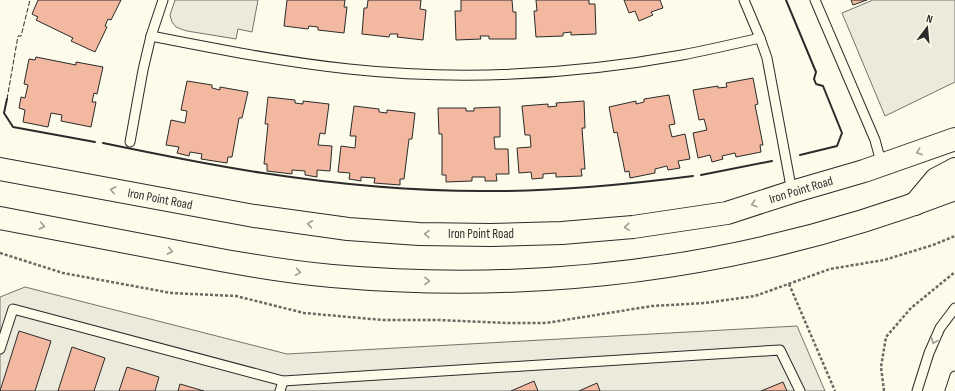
<svg xmlns="http://www.w3.org/2000/svg" width="955" height="391" font-family="'Sofia Sans Condensed',sans-serif">
	<rect width="100%" height="100%" fill="#fdfbea"/>
	<!-- parking -->
	<g fill="#eceadb" stroke="#74746e">
		<path d="M175 0H258L252 32 238 29 236 39 187 31 181 29 176 27 172 22 170 15Z"/>
		<path d="M873 0H955V82L885 116 842 13Z"/>
		<path d="M25 287 287 354 797 326 825 391H0V297Z"/>
	</g>
	<!-- building -->
	<g fill="#f2b8a0" stroke="#2b2b2b">
		<path d="M38 0H121L111 20 108 19 105 26 107 27 95 52 71 41 73 38 36 20 38 17 32 14Z"/>
		<path d="M287 0H345L344 7H347L344 33 318 30V27L309 26 308 29 284 26Z"/>
		<path d="M368 0H421L420 9 426 10 423 40 397 37 398 34H390L389 37 362 34 364 8H367Z"/>
		<path d="M461 0H512L513 12H516V39H489V36H480L481 39 456 40 455 11H461Z"/>
		<path d="M536 0H589V4H595L596 34 571 35V32L563 33V36L536 37 534 11H537Z"/>
		<path d="M624 0H660L663 8 651 12 653 15 639 21 635 11 629 13Z"/>
		<path d="M851 0H867L853 5Z"/>
		<path d="M36 57 76 65V62L103 67 97 94 94 93 92 102H96L91 127 61 121 62 115 51 113 48 127 23 122 25 110 19 108 21 97 25 98 28 85 24 84 29 59 35 60Z"/>
		<path d="M753 78 758 104 755 105 763 145H760L761 152 736 157 735 153 722 156 723 159 712 162 710 155 698 158 693 133 707 130 704 119 699 120 693 90 718 86V88L727 87 726 83Z"/>
		<path d="M187 81 212 85V88L220 90V87L248 92 242 118H239L232 157H228L227 163 201 159 202 154 190 152 189 156 177 153 179 147 166 145 171 120 185 123 187 111 181 110Z"/>
		<path d="M669 95 675 124 669 125 672 137 685 134 690 159 678 161 680 168 668 170 667 166 655 169V173L630 178 629 171 625 172 617 132 614 133 609 107 636 101V104L644 102V99Z"/>
		<path d="M268 97 295 100V103L303 104V101L329 104 325 134 320 133 318 145 332 146 330 171 317 170V177L305 175V171L292 170V174L267 171V164H264L268 124H265Z"/>
		<path d="M584 101 585 128H582L585 169H581L582 176 556 177V173L543 174V178L532 179 531 172 519 173 517 148 531 147 530 135H525L522 106 548 104V107L557 106 556 103Z"/>
		<path d="M354 106 379 109V112L387 113V110L415 113 412 139H409L404 179H400V185L374 183 375 178 361 177V181L349 179 350 173 338 172 341 146 355 148 356 136H350Z"/>
		<path d="M500 107V137H494L495 149H508L509 174H496L497 181H485V177H472V181L446 182V175H442V134H439L438 108H466V111H474V108Z"/>
		<path d="M19 331 51 341 35 391H0Z"/>
		<path d="M72 347 105 358 94 391H58Z"/>
		<path d="M127 367 159 377 155 391H119Z"/>
		<path d="M534 381 538 391H511Z"/>
		<path d="M783 382 787 391H761Z"/>
		<path d="M597 383 600 391H579Z"/>
		<path d="M180 384 204 391H178Z"/>
	</g>
	<g fill="none" stroke-linecap="round" stroke-linejoin="round">
		<!-- service casing -->
		<g stroke="#2b2b2b" stroke-width="11">
			<g id="service">
				<path d="M163 0 151 36C217 49 283 62 349 69 460 81 572 75 682 55 708 50 734 44 760 38L744 0"/>
				<path d="M815 0 875 140 882 166"/>
				<path d="M760 38 767 58 792 192"/>
				<path d="M130 142 143 70 151 36"/>
				<path d="M0 349 13 309 283 381 780 350 800 391"/>
				<path d="M280 391 283 381"/>
				<path d="M917 391 929 353 940 328 955 308"/>
				<path d="M950 391 955 376"/>
			</g>
		</g>
		<!-- secondary casing -->
		<g stroke="#2b2b2b" stroke-width="24">
			<g id="secondary">
				<path d="M0 169 254 216 348 229 419 234 491 235 562 233 633 227 727 213 792 192 864 171 955 139"/>
				<path d="M915 204 936 179 955 169"/>
				<path d="M0 218C58 229 115 240 173 251 225 261 278 271 332 276 546 295 754 267 955 189"/>
			</g>
		</g>
		<!-- path -->
		<g stroke="#6a6964" stroke-width="2.5" stroke-dasharray="3 2" stroke-linecap="butt">
			<path d="M0 253 63 273 171 293 236 296 304 313 383 320H438L507 323H546L652 306 705 303 755 296 830 269 884 260 933 245 955 236"/>
			<path d="M789 284 835 391"/>
			<path d="M884 391 881 367 886 337 911 308 955 272"/>
		</g>
		<!-- service -->
		<use href="#service" stroke="#fdfbea" stroke-width="9"/>
		<!-- secondary -->
		<use href="#secondary" stroke="#fdfbea" stroke-width="22"/>
		<!-- fence -->
		<path stroke="#2b2b2b" stroke-width="1" stroke-dasharray="5 2" stroke-linecap="butt" d="M7 99 18 36H21L30 0"/>
		<!-- wall -->
		<g stroke="#2b2b2b" stroke-width="2">
			<path d="M786 0 816 72 814 79 816 84 823 86 842 133 837 146 800 155"/>
			<path d="M7 99 4 113 13 127 95 142"/>
			<path d="M103 143C156 154 209 165 263 173 335 184 409 191 482 191 553 192 623 185 693 176"/>
			<path d="M701 175 772 161"/>
		</g>
	</g>
	<!-- one-way arrows -->
	<defs><path id="oneway-chevron" d="M-2-3.5L2.5 0L-2 3.5" fill="none" stroke-width="1.6" stroke-linecap="round" stroke-linejoin="round"/></defs>
	<g stroke="#9e9d94">
		<use href="#oneway-chevron" transform="translate(919 152) rotate(160)"/>
		<use href="#oneway-chevron" transform="translate(113 190) rotate(-169)"/>
		<use href="#oneway-chevron" transform="translate(754 204) rotate(162)"/>
		<use href="#oneway-chevron" transform="translate(310 224) rotate(-172)"/>
		<use href="#oneway-chevron" transform="translate(42 226) rotate(11)"/>
		<use href="#oneway-chevron" transform="translate(627 227) rotate(175)"/>
		<use href="#oneway-chevron" transform="translate(427 234) rotate(-179)"/>
		<use href="#oneway-chevron" transform="translate(170 251) rotate(11)"/>
		<use href="#oneway-chevron" transform="translate(298 272) rotate(8)"/>
		<use href="#oneway-chevron" transform="translate(427 281) rotate(1)"/>
		<use href="#oneway-chevron" transform="translate(934 341) rotate(113)"/>
	</g>
	<g text-anchor="middle" dominant-baseline="central" stroke-width="3" stroke-linejoin="round" paint-order="stroke">
		<!-- street labels -->
		<g font-size="13" fill="#2b2b2b" stroke="#fdfbea">
			<text transform="translate(801 190) rotate(-17)">Iron Point Road</text>
			<text transform="translate(160 199) rotate(11)">Iron Point Road</text>
			<text x="481" y="234">Iron Point Road</text>
		</g>
	</g>
	<!-- north arrow -->
	<g transform="translate(927 28) rotate(16)" stroke="#fdfbea" stroke-width="3" paint-order="stroke">
	<path d="M0-3L7 15L0 10L-7 15Z" fill="#2b2b2b"/>
	<text y="-6" font-size="11" font-weight="bold" text-anchor="middle" fill="#2b2b2b">N</text>
	</g>
</svg>
